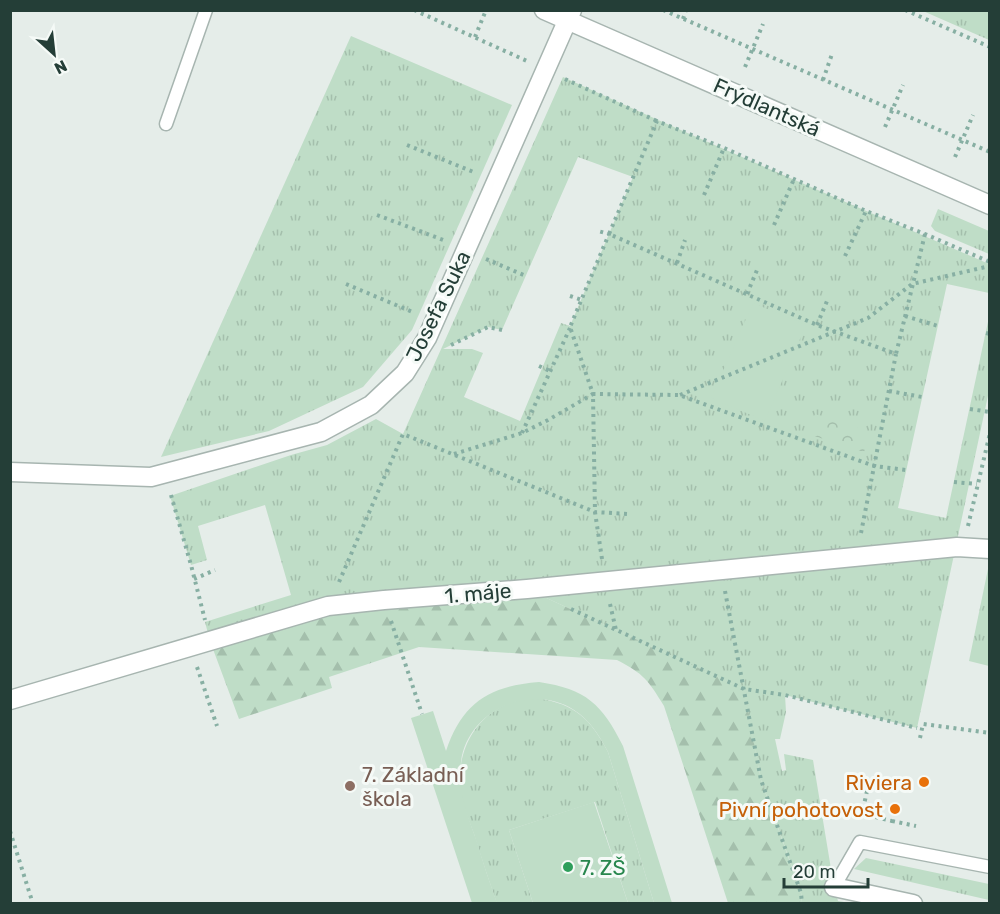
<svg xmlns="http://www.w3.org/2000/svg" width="1000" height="914" font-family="Rubik,sans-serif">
	<defs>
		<pattern id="grass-tufts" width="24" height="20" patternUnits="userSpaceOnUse" patternTransform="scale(1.5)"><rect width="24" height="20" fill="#bfddc7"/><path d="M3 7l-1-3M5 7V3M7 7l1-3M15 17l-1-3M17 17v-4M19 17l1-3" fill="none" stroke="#a4bfac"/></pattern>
		<pattern id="forest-firs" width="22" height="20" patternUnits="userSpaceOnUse" patternTransform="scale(1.5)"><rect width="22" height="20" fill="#bfddc7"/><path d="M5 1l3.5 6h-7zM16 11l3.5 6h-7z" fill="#a4bfac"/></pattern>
		<pattern id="park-crowns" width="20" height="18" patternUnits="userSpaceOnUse" patternTransform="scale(1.5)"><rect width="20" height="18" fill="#bfddc7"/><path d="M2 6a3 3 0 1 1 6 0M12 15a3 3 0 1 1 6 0" fill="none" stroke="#a4bfac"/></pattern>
	</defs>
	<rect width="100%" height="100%" fill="#e5ede9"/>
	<!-- grass -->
	<g fill="url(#grass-tufts)" fill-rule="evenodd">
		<path d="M923 11H989V40Z"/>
		<path d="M351 36 512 105 412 330 363 387 269 431 161 457Z"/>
		<path d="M563 77C704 142 847 202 989 264V293L947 284 898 508 946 518 989 317V391L917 728 785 695 786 712 780 739H775L782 771 786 770 784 754 813 760 834 887 838 901 850 903H802L801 892 761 780 743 689 527 589 210 641 205 622 291 595 265 505 198 526 207 560 191 565 170 496 291 455 327 445 376 419 403 434ZM578 157 633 177 570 326 561 323 520 421 464 397 483 353 472 349H443L488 327 502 330Z"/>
		<path d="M938 209 989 231V254L935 231 931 226Z"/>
		<path d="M989 564V666L969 661Z"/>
		<path d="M538 698C576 705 590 718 608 752L654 903H628L595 802 509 830 533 903 497 904C489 880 481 857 474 834 470 823 465 811 462 799 454 763 468 723 503 706 514 700 526 699 538 698Z"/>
		<path d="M866 858 989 884V900L854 869Z"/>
	</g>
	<!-- forest -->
	<path fill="url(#forest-firs)" d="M527 589 744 689 761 780 801 893 802 903H728L664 706C648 680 644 674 617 660L419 647 329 677 332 688 239 719 210 641 328 606Z"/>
	<!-- park -->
	<path fill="url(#park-crowns)" d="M815 414 870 432 864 452 808 434Z"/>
	<!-- pitch -->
	<g fill="#bfddc7">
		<path d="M753 303 806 325 765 421 711 398Z"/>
		<path d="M539 682C586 689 602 704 623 746L672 903H654L608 752C599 735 590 720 574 710 531 682 467 711 461 762 457 791 468 816 477 842 483 863 490 883 497 903H472L411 718 433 711 446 751C462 703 489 686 539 682Z"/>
		<path d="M594 802 628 903H533L509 830Z"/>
	</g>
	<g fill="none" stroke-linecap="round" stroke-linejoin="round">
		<!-- service casing -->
		<g stroke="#a7b5b0" stroke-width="15">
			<g id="service">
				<path d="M166 124 206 10"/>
				<path d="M834 887 860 842 990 867"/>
			</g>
		</g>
		<!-- pedestrian casing -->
		<g stroke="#a7b5b0" stroke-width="21">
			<path id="pedestrian" d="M10 700 328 606 384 600 527 589 957 547 990 549"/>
		</g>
		<!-- minor casing -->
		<g stroke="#a7b5b0" stroke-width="21">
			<g id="minor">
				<path d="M10 472 151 477 321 432 371 405 405 373 427 338 572 10"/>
				<path d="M834 887 913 904"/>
			</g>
		</g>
		<!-- tertiary casing -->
		<g stroke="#a7b5b0" stroke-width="21">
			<path id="tertiary" d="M544 10 990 205"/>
		</g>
		<!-- path -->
		<g stroke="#87afa3" stroke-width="4" stroke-dasharray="3 4.5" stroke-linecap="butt">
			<path d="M414 10 527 61"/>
			<path d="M663 10 990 152"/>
			<path d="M905 10 990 47"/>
			<path d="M683 19 686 10"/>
			<path d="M475 37 486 10"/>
			<path d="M745 67 763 24"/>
			<path d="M565 79 657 121"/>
			<path d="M823 80 832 54"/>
			<path d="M885 127 903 85"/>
			<path d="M407 145 476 173"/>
			<path d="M955 157 973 115"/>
			<path d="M704 195 724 148"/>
			<path d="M377 215 446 241"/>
			<path d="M774 225 794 179"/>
			<path d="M925 234 896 354 817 325 609 234 657 121 724 148 866 211 925 234 990 262"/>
			<path d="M845 256 866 211"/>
			<path d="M486 259 526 276"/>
			<path d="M677 263 685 240"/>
			<path d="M346 284 415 313"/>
			<path d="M747 294 757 270"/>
			<path d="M570 296 582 300"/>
			<path d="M905 316 938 326"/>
			<path d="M817 325 827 301"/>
			<path d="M986 333 990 334"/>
			<path d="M451 345 488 327 502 330"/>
			<path d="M539 366 550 371"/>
			<path d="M889 391 922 397"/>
			<path d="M680 395 868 318 912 284 990 266"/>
			<path d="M970 409 990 412"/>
			<path d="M522 433 570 328"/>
			<path d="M454 454 522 433 548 420 593 394 570 327 609 234 598 231"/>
			<path d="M954 482 977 484"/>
			<path d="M171 495 191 565 205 620"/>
			<path d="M968 526 990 433"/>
			<path d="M861 533 896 354"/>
			<path d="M602 559 595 512 593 394 679 395 874 466 906 470"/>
			<path d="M194 579 215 570"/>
			<path d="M339 582 403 434 595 512 628 514"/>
			<path d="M725 591 761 780 801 893 802 904"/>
			<path d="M610 604 616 630"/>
			<path d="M571 609 744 689 785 695 917 728"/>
			<path d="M391 621 422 714"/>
			<path d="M197 667 217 726"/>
			<path d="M920 738 923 724 990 733"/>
			<path d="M867 791 862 814 892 821 893 816"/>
			<path d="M892 821 916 826"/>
			<path d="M10 831 33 904"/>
		</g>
		<!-- service -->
		<use href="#service" stroke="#fff" stroke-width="12"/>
		<!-- pedestrian -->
		<use href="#pedestrian" stroke="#fff" stroke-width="18"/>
		<!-- minor -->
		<use href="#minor" stroke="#fff" stroke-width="18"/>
		<!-- tertiary -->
		<use href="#tertiary" stroke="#fff" stroke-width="18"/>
	</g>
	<!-- markers -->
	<g fill="#e8710a" stroke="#f5faf7" stroke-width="2">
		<circle cx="924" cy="782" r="6"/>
		<circle cx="895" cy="809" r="6"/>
	</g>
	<circle fill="#8d6e63" stroke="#f5faf7" stroke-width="2" cx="350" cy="786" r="6"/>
	<circle fill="#2e9e5b" stroke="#f5faf7" stroke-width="2" cx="568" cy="867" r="6"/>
	<g text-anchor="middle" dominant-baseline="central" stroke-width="6" stroke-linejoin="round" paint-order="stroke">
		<!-- street labels -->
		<g font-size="21" fill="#243e37" stroke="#f5faf7">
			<text transform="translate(767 107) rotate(24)">Frýdlantská</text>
			<text transform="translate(438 306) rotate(-64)">Josefa Suka</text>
			<text transform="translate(478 593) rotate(-5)">1. máje</text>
		</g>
		<!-- education labels -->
		<g font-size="21" fill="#785e54" stroke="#f5faf7" text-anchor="start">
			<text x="362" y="774">7. Základní<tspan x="362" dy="24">škola</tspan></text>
		</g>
		<!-- food labels -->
		<g font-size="21" fill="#c56008" stroke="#f5faf7" text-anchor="end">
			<text x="912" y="782">Riviera</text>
			<text x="883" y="809">Pivní pohotovost</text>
		</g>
		<!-- leisure labels -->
		<g font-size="21" fill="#27864d" stroke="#f5faf7" text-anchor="start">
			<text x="580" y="867">7. ZŠ</text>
		</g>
	</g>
	<!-- border -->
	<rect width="1000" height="914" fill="none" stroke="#243e37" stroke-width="24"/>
	<!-- north arrow -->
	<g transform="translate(54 54) rotate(153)" stroke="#f5faf7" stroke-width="4.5" paint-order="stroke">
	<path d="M0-4.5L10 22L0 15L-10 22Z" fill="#243e37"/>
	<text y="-9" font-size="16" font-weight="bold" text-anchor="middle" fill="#243e37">N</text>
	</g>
	<!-- scale -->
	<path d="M784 878v9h84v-9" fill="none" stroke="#243e37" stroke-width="3"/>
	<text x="793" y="878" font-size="18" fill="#243e37" stroke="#f5faf7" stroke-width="4.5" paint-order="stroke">20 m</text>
</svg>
